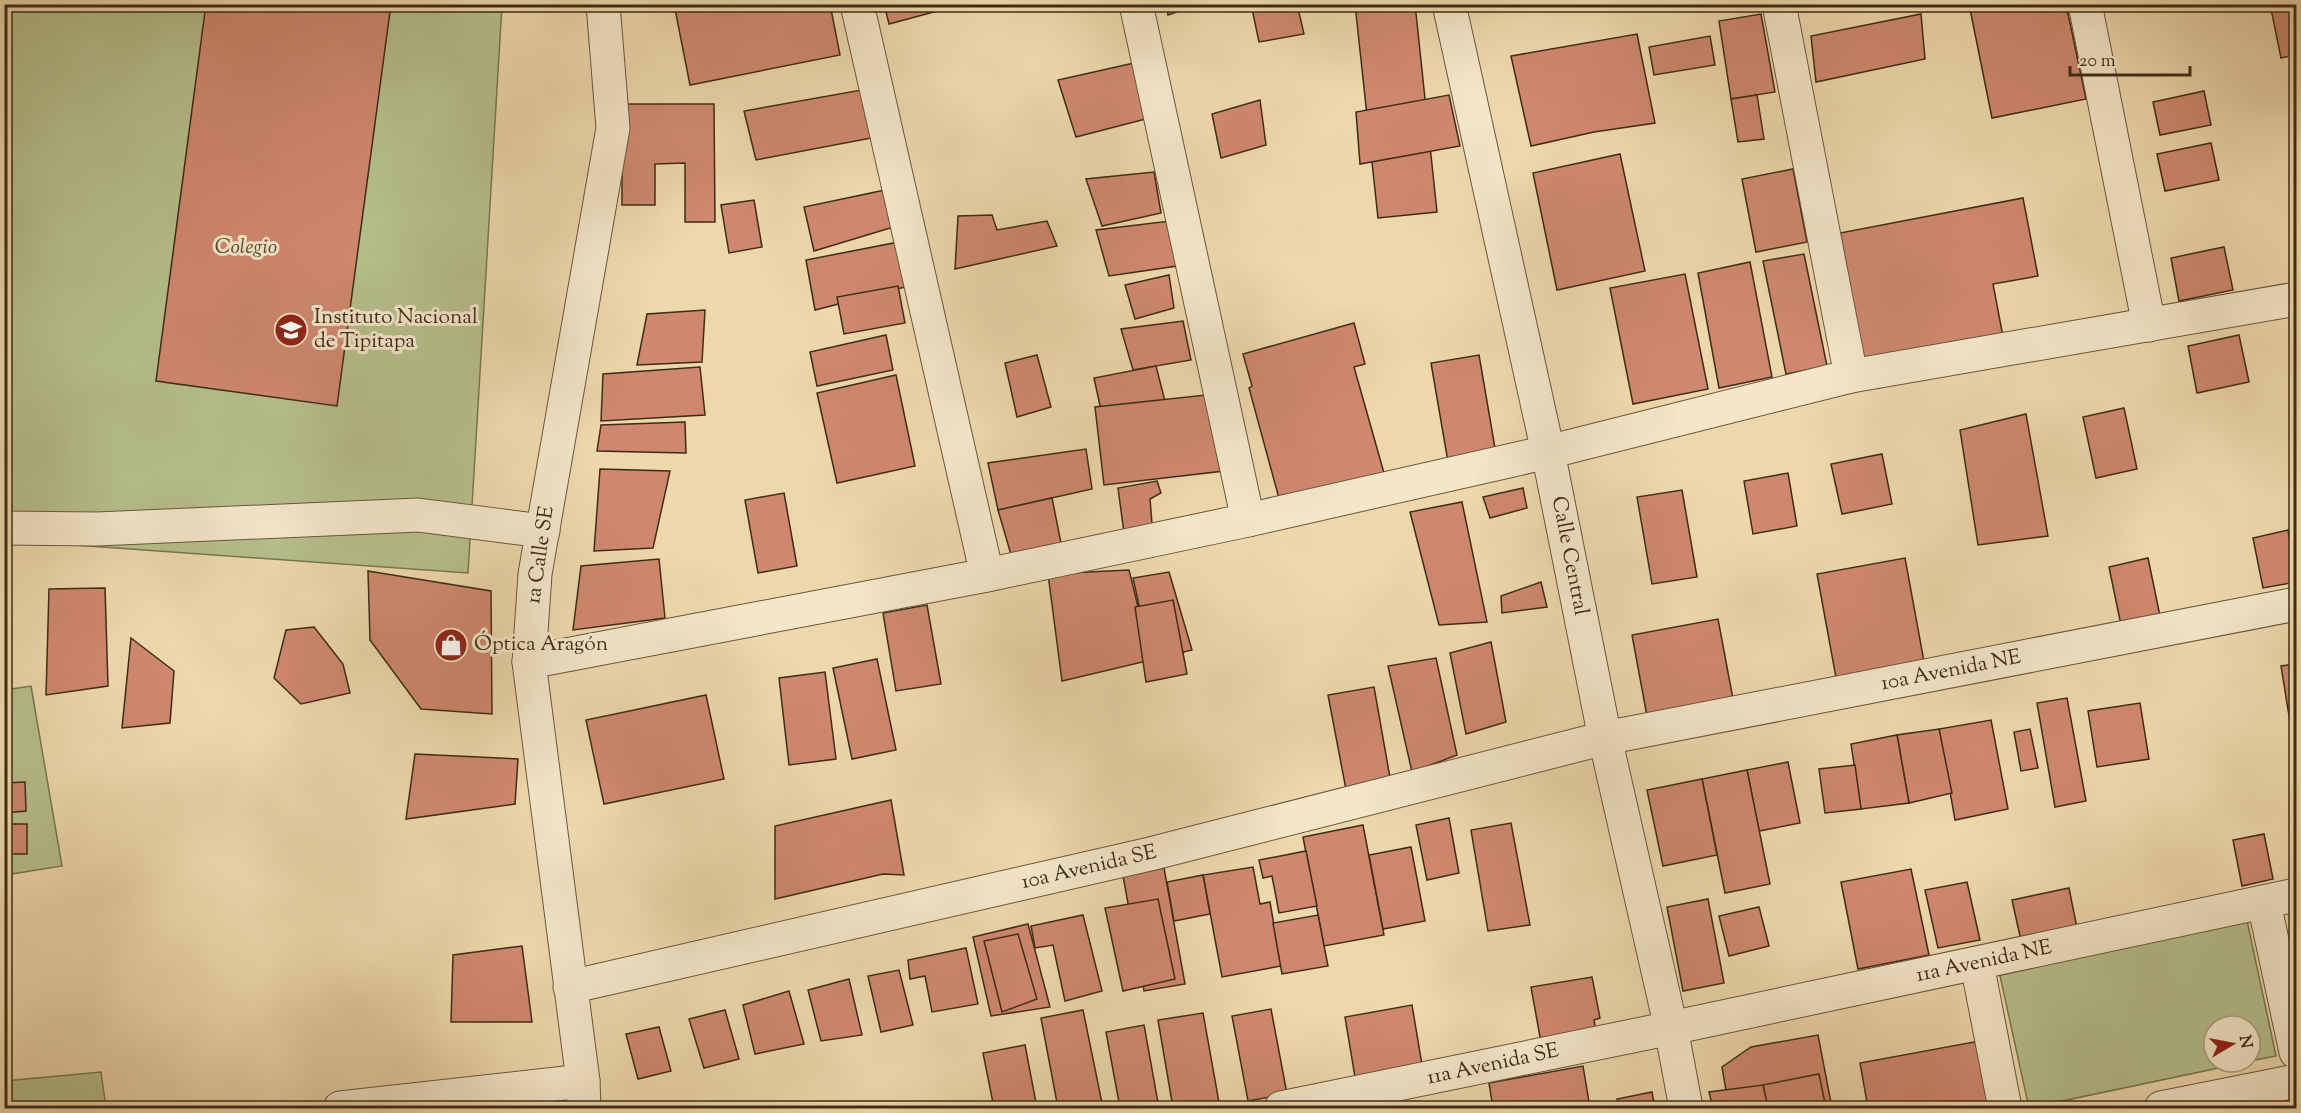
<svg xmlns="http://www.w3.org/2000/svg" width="2301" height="1113" font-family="'Sorts Mill Goudy',serif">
	<rect width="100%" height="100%" fill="#edd8ac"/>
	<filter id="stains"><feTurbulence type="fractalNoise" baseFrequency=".00333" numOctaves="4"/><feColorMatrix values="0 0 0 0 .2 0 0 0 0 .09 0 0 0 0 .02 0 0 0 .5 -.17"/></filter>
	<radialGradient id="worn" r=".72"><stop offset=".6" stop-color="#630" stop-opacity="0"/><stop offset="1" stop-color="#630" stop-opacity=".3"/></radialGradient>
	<!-- green -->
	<g fill="#b5bf8c" stroke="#7a7651" stroke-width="1.5">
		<path d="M4 5H502L468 573 5 540Z"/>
		<path d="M31 686 62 866 5 875V690Z"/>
		<path d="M2246 916 2276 1056 2250 1061V1026H2214V1062H2247L2029 1108 1999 971Z"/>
		<path d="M101 1072 106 1108H5V1081Z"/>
	</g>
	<!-- building -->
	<g fill="#cf886f" stroke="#3e2c16" stroke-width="1.5">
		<path d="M206 4H391L337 406 156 381Z"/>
		<path d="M674 4H830L840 55 690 85Z"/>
		<path d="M884 4H943L945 9 889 24Z"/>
		<path d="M1166 4H1200L1168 15Z"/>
		<path d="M1251 4H1297L1304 34 1259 42Z"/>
		<path d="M1355 4H1415L1437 212 1378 218Z"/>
		<path d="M1969 4H2066L2086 99 1992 118Z"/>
		<path d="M2270 4H2296V55L2281 58Z"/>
		<path d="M1761 14 1775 92 1731 99 1719 21Z"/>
		<path d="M1921 14 1925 59 1816 82 1811 36Z"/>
		<path d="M1637 34 1655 123 1594 132 1531 146 1511 56Z"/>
		<path d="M1710 36 1715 65 1654 75 1649 47Z"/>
		<path d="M1152 59 1165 114 1076 137 1058 80Z"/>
		<path d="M867 89 882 136 756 160 744 111Z"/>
		<path d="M2204 91 2211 125 2160 135 2153 102Z"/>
		<path d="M1449 95 1460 146 1360 164 1356 112Z"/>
		<path d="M1757 95 1764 139 1738 142 1731 99Z"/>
		<path d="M1260 100 1266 145 1221 158 1212 114Z"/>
		<path d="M622 104H714L715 222H685V163L655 164V205H622Z"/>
		<path d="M2211 143 2219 180 2165 191 2157 154Z"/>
		<path d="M1620 154 1645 271 1557 290 1533 173Z"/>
		<path d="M1793 169 1807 242 1756 252 1742 179Z"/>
		<path d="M1154 172 1161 213 1102 226 1086 179Z"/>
		<path d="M890 189 897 226 814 251 804 207Z"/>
		<path d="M2023 198 2038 276 1993 284 2004 342 1865 368 1840 233Z"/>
		<path d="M754 200 762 247 729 253 721 205Z"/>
		<path d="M992 215 997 230 1047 221 1057 246 955 269 958 216Z"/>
		<path d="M1170 221 1177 266 1109 276 1096 230Z"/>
		<path d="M904 241 913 285 815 310 806 260Z"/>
		<path d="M2224 247 2233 290 2179 301 2171 258Z"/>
		<path d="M1804 254 1827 366 1786 374 1763 261Z"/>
		<path d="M1750 262 1772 377 1719 388 1698 273Z"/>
		<path d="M1685 274 1708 389 1633 404 1610 288Z"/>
		<path d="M1169 275 1174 308 1135 319 1125 285Z"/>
		<path d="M898 286 905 323 844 334 837 297Z"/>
		<path d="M705 310 702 362 637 365 647 314Z"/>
		<path d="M1183 321 1191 360 1133 370 1121 329Z"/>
		<path d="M1354 323 1365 364 1354 367 1384 473 1280 502 1249 388 1252 386 1243 354Z"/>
		<path d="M886 335 893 370 817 386 810 352Z"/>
		<path d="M2239 335 2249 382 2197 393 2188 346Z"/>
		<path d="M1037 355 1051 407 1017 417 1005 363Z"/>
		<path d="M1479 355 1496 454 1448 462 1431 363Z"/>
		<path d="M1156 366 1168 413 1109 447 1094 378Z"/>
		<path d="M700 367 705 415 601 421 603 374Z"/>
		<path d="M896 375 915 466 837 483 817 393Z"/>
		<path d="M1215 394 1224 471 1104 485 1095 407Z"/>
		<path d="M2124 408 2137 469 2096 478 2083 417Z"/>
		<path d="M2026 414 2048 536 1978 545 1960 430Z"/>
		<path d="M685 422 686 453 597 451 601 425Z"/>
		<path d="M1086 449 1092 489 998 510 988 463Z"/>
		<path d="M1882 454 1892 504 1842 514 1831 464Z"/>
		<path d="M600 469 670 471 653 548 594 551Z"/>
		<path d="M1788 473 1797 526 1753 534 1744 481Z"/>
		<path d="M1157 481 1161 493 1150 499 1152 524 1124 533 1118 488Z"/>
		<path d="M1523 488 1527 508 1490 518 1483 497Z"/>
		<path d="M1682 490 1697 577 1652 584 1637 497Z"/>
		<path d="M784 493 797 566 758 573 745 500Z"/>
		<path d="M1052 498 1061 543 1012 558 998 510Z"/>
		<path d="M1462 502 1487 622 1439 625 1410 512Z"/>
		<path d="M2288 530 2296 582 2263 588 2253 538Z"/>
		<path d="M1905 558 1925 667 1837 683 1817 574Z"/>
		<path d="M2148 558 2160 616 2121 625 2109 567Z"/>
		<path d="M659 559 665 618 573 630 581 566Z"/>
		<path d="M1129 570 1151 660 1062 681 1048 574Z"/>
		<path d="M368 571 491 591 492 714 421 709 370 640Z"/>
		<path d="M1169 572 1192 650 1151 660 1133 578Z"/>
		<path d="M1541 582 1547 607 1502 613 1501 596Z"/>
		<path d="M105 588 108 686 46 695 49 589Z"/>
		<path d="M1173 600 1187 674 1146 682 1135 607Z"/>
		<path d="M927 605 941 684 896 691 883 613Z"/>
		<path d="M1718 619 1733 699 1647 716 1632 635Z"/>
		<path d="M314 627 343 664 350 693 301 704 274 678 286 630Z"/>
		<path d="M131 638 174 671 170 723 122 728Z"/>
		<path d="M1491 642 1506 722 1466 734 1450 653Z"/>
		<path d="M1436 658 1457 755 1412 772 1388 666Z"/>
		<path d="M877 659 896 750 852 759 833 668Z"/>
		<path d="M2296 664V721L2290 722 2281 666Z"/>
		<path d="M825 672 836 759 789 765 779 678Z"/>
		<path d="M1374 687 1392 789 1348 800 1328 695Z"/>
		<path d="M706 695 724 779 604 804 586 720Z"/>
		<path d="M2067 698 2086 801 2055 807 2037 703Z"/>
		<path d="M2140 703 2149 759 2097 767 2088 711Z"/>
		<path d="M1991 720 2008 809 1955 820 1939 729Z"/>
		<path d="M1939 729 1952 793 1909 803 1897 735Z"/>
		<path d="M2030 729 2038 768 2021 771 2014 732Z"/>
		<path d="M1897 735 1909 803 1861 809 1851 744Z"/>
		<path d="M415 754 518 759 515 804 406 819Z"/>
		<path d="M1788 762 1800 823 1759 831 1747 770Z"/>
		<path d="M1855 765 1861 809 1825 813 1819 769Z"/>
		<path d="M1747 770 1770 884 1725 893 1702 779Z"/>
		<path d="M1702 779 1717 855 1663 866 1647 790Z"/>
		<path d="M25 782 26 811 4 813V783Z"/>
		<path d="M891 800 904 875 883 874 775 899V826Z"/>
		<path d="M1449 818 1459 873 1427 880 1416 825Z"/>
		<path d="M1511 823 1530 925 1488 931 1471 830Z"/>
		<rect x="4" y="824" width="23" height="30"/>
		<path d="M1363 825 1384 935 1324 946 1303 837Z"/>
		<path d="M2264 834 2273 879 2242 886 2233 840Z"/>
		<path d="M1411 847 1425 921 1383 929 1369 855Z"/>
		<path d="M1306 851 1317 906 1279 913 1272 876 1263 878 1259 860Z"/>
		<path d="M1253 867 1260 904 1270 902 1281 966 1222 977 1203 875Z"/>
		<path d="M1164 868 1185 984 1144 991 1123 876Z"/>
		<path d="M1911 869 1929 955 1858 969 1841 882Z"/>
		<path d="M1203 875 1210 914 1174 921 1167 882Z"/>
		<path d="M1967 882 1980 940 1938 948 1925 890Z"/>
		<path d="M2069 888 2078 933 2022 945 2012 900Z"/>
		<path d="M1158 899 1175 979 1123 991 1105 908Z"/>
		<path d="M1708 899 1724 983 1683 991 1667 907Z"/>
		<path d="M1759 907 1769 946 1729 956 1719 916Z"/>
		<path d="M1083 915 1102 991 1065 1001 1053 945 1035 948 1031 926Z"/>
		<path d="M1318 915 1328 966 1282 974 1273 923Z"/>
		<path d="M1028 924 1050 1007 991 1016 973 937Z"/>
		<path d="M1018 934 1037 999 1002 1012 984 941Z"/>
		<path d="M522 946 532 1022H451L453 955Z"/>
		<path d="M966 948 978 1004 932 1012 925 976 910 979 908 960Z"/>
		<path d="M899 970 913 1025 881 1032 868 976Z"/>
		<path d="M1592 977 1600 1018 1594 1020 1597 1037 1542 1048 1531 987Z"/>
		<path d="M849 979 862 1035 821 1041 808 990Z"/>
		<path d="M789 991 804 1044 755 1054 743 1005Z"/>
		<path d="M1412 1005 1422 1065 1355 1077 1345 1017Z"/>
		<path d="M1271 1009 1287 1094 1248 1101 1232 1016Z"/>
		<path d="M725 1010 739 1059 704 1068 689 1019Z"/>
		<path d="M1083 1010 1103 1108H1058L1041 1018Z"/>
		<path d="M1203 1013 1220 1108H1173L1158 1020Z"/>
		<path d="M1144 1025 1159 1108H1120L1106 1032Z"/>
		<path d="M659 1027 671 1071 638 1079 626 1034Z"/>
		<path d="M1818 1035 1832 1108H1729L1722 1067 1751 1047Z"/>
		<path d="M1979 1041 1992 1108H1868L1860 1063Z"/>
		<path d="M1025 1045 1037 1108H994L983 1053Z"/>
		<path d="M1583 1066 1590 1108H1493L1489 1083Z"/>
		<path d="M1819 1074 1826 1108H1768L1763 1085Z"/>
		<path d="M1763 1085 1768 1108H1713L1709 1092Z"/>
		<path d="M1652 1092 1655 1108H1619L1617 1099Z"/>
	</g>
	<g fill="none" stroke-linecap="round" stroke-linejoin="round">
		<!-- street casing -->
		<g stroke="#6a573c" stroke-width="35">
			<g id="street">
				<path d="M857 4 987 575"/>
				<path d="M1136 4 1248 520"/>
				<path d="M1449 4 1548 452 1605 738 1671 1028 1686 1108"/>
				<path d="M1779 4 1851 376"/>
				<path d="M2085 4 2149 325"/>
				<path d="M4 528 97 529 418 515 543 531"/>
				<path d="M529 662 987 575 1248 520 1548 452 1851 376 2296 299"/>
				<path d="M2264 903 2296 1052"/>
				<path d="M1977 964 2005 1108"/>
				<path d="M570 987 1150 854 1605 738 2296 604"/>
				<path d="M340 1108 583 1081"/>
				<path d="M584 1108 583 1081 529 662 535 574 613 128 603 4"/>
				<path d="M1281 1108 1671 1028 2296 895"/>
				<path d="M2161 1108 2296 1081"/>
			</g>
		</g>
		<!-- street -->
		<use href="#street" stroke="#f3e6c9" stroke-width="33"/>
	</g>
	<!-- icons -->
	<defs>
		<g id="university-disc" transform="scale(1.725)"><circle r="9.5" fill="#8f2418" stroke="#f3e6c9"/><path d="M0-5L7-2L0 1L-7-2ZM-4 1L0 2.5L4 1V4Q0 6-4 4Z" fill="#fff"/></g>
		<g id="shop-disc" transform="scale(1.725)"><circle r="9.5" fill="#8f2418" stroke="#f3e6c9"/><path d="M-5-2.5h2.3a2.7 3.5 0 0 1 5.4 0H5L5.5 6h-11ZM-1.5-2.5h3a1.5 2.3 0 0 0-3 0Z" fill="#fff"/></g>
	</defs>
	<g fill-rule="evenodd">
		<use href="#university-disc" x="291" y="330"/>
		<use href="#shop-disc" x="451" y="645"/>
	</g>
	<g text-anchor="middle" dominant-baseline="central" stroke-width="6" stroke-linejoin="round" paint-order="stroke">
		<!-- park labels -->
		<g font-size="21" font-style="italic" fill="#56492e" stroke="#f3e6c9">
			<text x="246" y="248">Colegio</text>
		</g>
		<!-- poi labels -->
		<g font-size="21" fill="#3e2c16" stroke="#f3e6c9" text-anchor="start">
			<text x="314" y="318">Instituto Nacional<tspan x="314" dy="24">de Tipitapa</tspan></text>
			<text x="474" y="645">Óptica Aragón</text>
		</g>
		<!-- street labels -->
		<g font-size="21" fill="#3e2c16" stroke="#f3e6c9">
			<text transform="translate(541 555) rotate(-82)">1a Calle SE</text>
			<text transform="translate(1569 556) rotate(79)">Calle Central</text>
			<text transform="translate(1951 671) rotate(-11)">10a Avenida NE</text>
			<text transform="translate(1089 868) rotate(-13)">10a Avenida SE</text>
			<text transform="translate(1984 962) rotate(-12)">11a Avenida NE</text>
			<text transform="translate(1493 1065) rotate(-12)">11a Avenida SE</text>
		</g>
	</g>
	<!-- margin -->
	<rect width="2301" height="1113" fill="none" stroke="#edd8ac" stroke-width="24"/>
	<rect x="6" y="6" width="2289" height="1101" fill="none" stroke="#3e2c16" stroke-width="3"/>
	<rect x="12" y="12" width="2277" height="1089" fill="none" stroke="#3e2c16" stroke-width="1.5"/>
	<!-- north arrow -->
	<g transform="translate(2232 1044) rotate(80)"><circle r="28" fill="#f3e6c9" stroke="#ab9c81" stroke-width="1.5"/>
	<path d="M0-4.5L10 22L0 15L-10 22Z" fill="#8f2418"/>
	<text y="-9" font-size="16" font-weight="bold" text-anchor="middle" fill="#3e2c16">N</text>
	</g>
	<!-- scale -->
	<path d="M2070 66v9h120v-9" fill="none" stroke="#3e2c16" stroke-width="3"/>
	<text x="2079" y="66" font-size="18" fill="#3e2c16" stroke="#f3e6c9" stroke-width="4.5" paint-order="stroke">20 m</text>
	<rect width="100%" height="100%" filter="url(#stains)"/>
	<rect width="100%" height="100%" fill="url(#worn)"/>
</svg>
